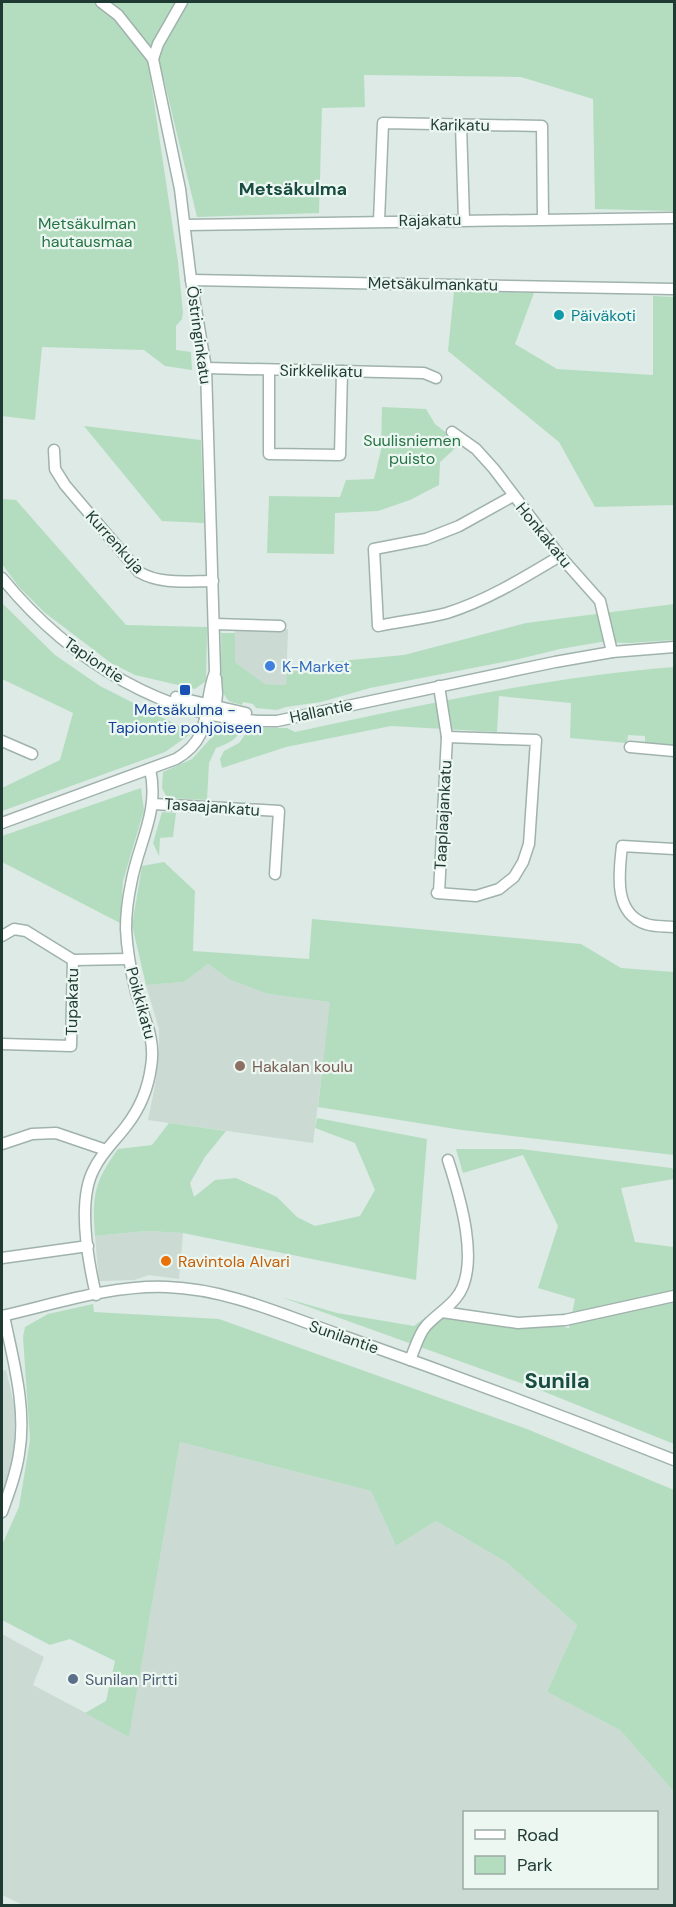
<svg xmlns="http://www.w3.org/2000/svg" width="676" height="1907" font-family="'DM Sans',sans-serif">
	<rect width="100%" height="100%" fill="#ddeae5"/>
	<!-- built -->
	<g fill="#cbdad3" fill-rule="evenodd">
		<path d="M235 628 288 629 286 685 265 684 235 662Z"/>
		<path d="M208 964 230 980 268 994 331 1002 313 1143 148 1120 155 1086 159 1045V1029L146 985 184 982Z"/>
		<path d="M146 1231 183 1233 179 1279 149 1275 134 1280 99 1281 95 1236Z"/>
		<path d="M6 1370 15 1409 14 1449 8 1482 2 1499V1371Z"/>
		<path d="M180 1442 371 1491 396 1546 436 1521 506 1562 577 1625 547 1692 620 1730 674 1792V1905H23L2 1895V1634L44 1657 33 1685 129 1736ZM464 1812H656V1888H464Z"/>
	</g>
	<!-- green -->
	<g fill="#b4ddc0">
		<path d="M2 2H674V211L595 209 593 99 521 77 364 75 365 107 322 108 319 213 197 217 164 80 151 82 178 262 183 312 182 319 176 326V350L191 352 192 370 165 366 144 350 42 347 35 420 2 416Z"/>
		<path d="M454 291 534 293 515 344 557 369 653 375V296L674 297V505L595 507 559 442 448 351Z"/>
		<path d="M382 407 426 409 435 424 460 444 440 462 439 485 410 500 378 511 335 513 334 554 267 553 269 496 340 497 346 480 374 479 381 450Z"/>
		<path d="M84 426 201 440 204 523 162 521Z"/>
		<path d="M2 499 16 500 126 625 207 627 206 681 195 689 135 675 111 663 44 612 19 587 2 564Z"/>
		<path d="M2 603 55 655 100 686 181 727 189 735 165 752 2 811V788L60 760 73 713 2 679Z"/>
		<path d="M674 604V640L629 643 601 642 560 649 519 659 370 688 321 702 286 707 277 710 256 708 253 704 243 702 242 705C236 703 228 703 225 696 219 687 222 646 221 633H235V662L265 684 286 685 287 666 404 655 526 623Z"/>
		<path d="M674 667V747L645 744V736L628 735 627 743 570 738 571 703 499 696 497 732 391 726 286 747 222 768 220 759 224 751 239 743 250 728H287L295 732C421 705 546 677 674 667Z"/>
		<path d="M231 724 243 725C239 739 229 743 216 748L209 763 207 800 167 798 162 788 163 772 192 759 223 725Z"/>
		<path d="M141 788 144 810 123 881 120 923 2 862V836Z"/>
		<path d="M162 812 176 813 173 837 160 838 159 856 153 843Z"/>
		<path d="M164 862 195 891 193 951 309 959 312 919 581 944 621 968 674 972V1155L462 1130 318 1107 330 1002 268 994 230 980 208 964 184 982 146 985 132 925 142 866Z"/>
		<path d="M317 1118 427 1139 416 1280 183 1233 146 1231 95 1236C92 1196 94 1182 118 1149L152 1145 169 1123 226 1131 205 1157 190 1183 194 1197 215 1180 236 1178 277 1197 297 1217 315 1226 360 1216 375 1190 355 1143 315 1128Z"/>
		<path d="M456 1149H521L671 1168 674 1170V1179L621 1188 635 1242 674 1247V1444L540 1390 281 1297 337 1313 414 1326 442 1305 569 1328 575 1299 538 1288 558 1226 523 1155 463 1173Z"/>
		<path d="M93 1304 94 1312 219 1319 527 1429 674 1490V1792L620 1730 547 1692 577 1625 506 1562 436 1521 396 1546 371 1491 180 1442 129 1737 85 1713 106 1701 115 1661 70 1639 50 1645 2 1620V1545L19 1507 30 1440 23 1337 25 1327 48 1314Z"/>
	</g>
	<g fill="none" stroke-linecap="round" stroke-linejoin="round">
		<!-- minor casing -->
		<g stroke="#a0b2ac" stroke-width="13">
			<g id="minor">
				<path d="M101 2 118 15 153 59"/>
				<path d="M461 125 464 220"/>
				<path d="M379 221 383 123 542 126 543 219"/>
				<path d="M185 225 674 218"/>
				<path d="M191 280 674 289"/>
				<path d="M206 368 424 373 436 378"/>
				<path d="M269 371V454L340 455 342 371"/>
				<path d="M452 432 476 449 494 469 560 556 600 601 612 652"/>
				<path d="M54 450 55 469 65 485 139 572C161 585 188 581 213 581"/>
				<path d="M513 496 459 526 426 539 374 549 378 626C401 621 425 619 447 613 488 600 523 578 560 556"/>
				<path d="M2 578C68 659 169 724 277 721L555 662 612 652 674 647"/>
				<path d="M214 624 280 626"/>
				<path d="M439 686 447 737 439 893"/>
				<path d="M176 697 246 713"/>
				<path d="M215 713 217 694 216 678"/>
				<path d="M2 741 32 754"/>
				<path d="M630 747 674 751"/>
				<path d="M153 804 279 811 275 874"/>
				<path d="M2 823 176 759C215 736 201 708 215 672L206 368 191 280 180 189 153 59 158 44 182 2"/>
				<path d="M674 849 622 846C619 873 613 913 646 924 654 927 666 926 674 927"/>
				<path d="M437 893 476 896 499 889 514 877 523 862 529 844 536 740 447 737"/>
				<path d="M2 936 14 929 26 931 73 960"/>
				<path d="M73 960 128 959"/>
				<path d="M2 1044 71 1046 73 960"/>
				<path d="M2 1144 32 1134 56 1133 106 1150"/>
				<path d="M2 1258 88 1246"/>
				<path d="M96 1295C88 1261 77 1200 94 1169 102 1152 116 1140 127 1125 140 1108 148 1089 151 1067 156 1038 144 1019 136 992 131 972 127 951 126 929 126 915 128 898 131 884 138 843 160 812 150 769"/>
				<path d="M442 1312 518 1323 565 1320 674 1296"/>
				<path d="M2 1316C55 1304 111 1285 167 1287 229 1289 288 1317 346 1337 457 1376 566 1417 674 1460"/>
				<path d="M410 1360C415 1349 418 1335 426 1326 435 1316 447 1309 456 1298 482 1267 459 1194 448 1160"/>
				<path d="M2 1512C9 1493 16 1474 19 1454 27 1408 13 1360 4 1316"/>
			</g>
		</g>
		<!-- minor -->
		<use href="#minor" stroke="#fff" stroke-width="10"/>
	</g>
	<!-- markers -->
	<circle fill="#0f9aa8" stroke="#edf7f2" stroke-width="2" cx="559" cy="315" r="6"/>
	<circle fill="#3f7fe0" stroke="#edf7f2" stroke-width="2" cx="270" cy="666" r="6"/>
	<rect fill="#1a4fb4" stroke="#edf7f2" stroke-width="2" x="179" y="684" width="12" height="12" rx="3"/>
	<circle fill="#8d6e63" stroke="#edf7f2" stroke-width="2" cx="240" cy="1066" r="6"/>
	<circle fill="#e8710a" stroke="#edf7f2" stroke-width="2" cx="166" cy="1261" r="6"/>
	<circle fill="#5c6f8a" stroke="#edf7f2" stroke-width="2" cx="73" cy="1679" r="6"/>
	<g text-anchor="middle" dominant-baseline="central" stroke-width="4.5" stroke-linejoin="round" paint-order="stroke">
		<!-- street labels -->
		<g font-size="16" fill="#1e3a33" stroke="#edf7f2">
			<text transform="translate(460 125) rotate(1)">Karikatu</text>
			<text transform="translate(430 220) rotate(-1)">Rajakatu</text>
			<text transform="translate(433 284) rotate(1)">Metsäkulmankatu</text>
			<text transform="translate(199 335) rotate(82)">Östringinkatu</text>
			<text transform="translate(321 371) rotate(1)">Sirkkelikatu</text>
			<text transform="translate(544 535) rotate(51)">Honkakatu</text>
			<text transform="translate(115 542) rotate(48)">Kurrenkuja</text>
			<text transform="translate(94 660) rotate(34)">Tapiontie</text>
			<text transform="translate(321 711) rotate(-12)">Hallantie</text>
			<text transform="translate(212 807) rotate(4)">Tasaajankatu</text>
			<text transform="translate(443 815) rotate(-87)">Taaplaajankatu</text>
			<text transform="translate(72 1002) rotate(-89)">Tupakatu</text>
			<text transform="translate(141 1003) rotate(75)">Poikkikatu</text>
			<text transform="translate(344 1337) rotate(19)">Sunilantie</text>
		</g>
		<!-- park labels -->
		<g font-size="16" fill="#267345" stroke="#edf7f2">
			<text x="87" y="223">Metsäkulman<tspan x="87" dy="18">hautausmaa</tspan></text>
			<text x="412" y="440">Suulisniemen<tspan x="412" dy="18">puisto</tspan></text>
		</g>
		<!-- culture labels -->
		<g font-size="16" fill="#0d838f" stroke="#edf7f2" text-anchor="start">
			<text x="571" y="315">Päiväkoti</text>
		</g>
		<!-- shop labels -->
		<g font-size="16" fill="#366cbe" stroke="#edf7f2" text-anchor="start">
			<text x="282" y="666">K-Market</text>
		</g>
		<!-- transit labels -->
		<g font-size="16" fill="#164399" stroke="#edf7f2">
			<text x="185" y="709">Metsäkulma -<tspan x="185" dy="18">Tapiontie pohjoiseen</tspan></text>
		</g>
		<!-- education labels -->
		<g font-size="16" fill="#785e54" stroke="#edf7f2" text-anchor="start">
			<text x="252" y="1066">Hakalan koulu</text>
		</g>
		<!-- food labels -->
		<g font-size="16" fill="#c56008" stroke="#edf7f2" text-anchor="start">
			<text x="178" y="1261">Ravintola Alvari</text>
		</g>
		<!-- service labels -->
		<g font-size="16" fill="#4e5e75" stroke="#edf7f2" text-anchor="start">
			<text x="85" y="1679">Sunilan Pirtti</text>
		</g>
		<!-- neighbourhood labels -->
		<g font-size="18" font-weight="bold" fill="#194d41" stroke="#edf7f2">
			<text x="293" y="189">Metsäkulma</text>
		</g>
		<!-- district labels -->
		<g font-size="22" font-weight="bold" fill="#194d41" stroke="#edf7f2">
			<text x="557" y="1380">Sunila</text>
		</g>
	</g>
	<!-- border -->
	<rect width="676" height="1907" fill="none" stroke="#1e3a33" stroke-width="6"/>
	<!-- legend -->
	<rect x="463" y="1811" width="195" height="78" fill="#edf7f2" stroke="#9aaba6" stroke-width="1.5"/>
	<rect x="475" y="1830" width="30" height="9" fill="#ffffff" stroke="#9aaba6" stroke-width="1.5"/>
	<text x="517" y="1841" font-size="18" fill="#1e3a33">Road</text>
	<rect x="475" y="1856" width="30" height="18" fill="#b4ddc0" stroke="#9aaba6" stroke-width="1.5"/>
	<text x="517" y="1871" font-size="18" fill="#1e3a33">Park</text>
</svg>
